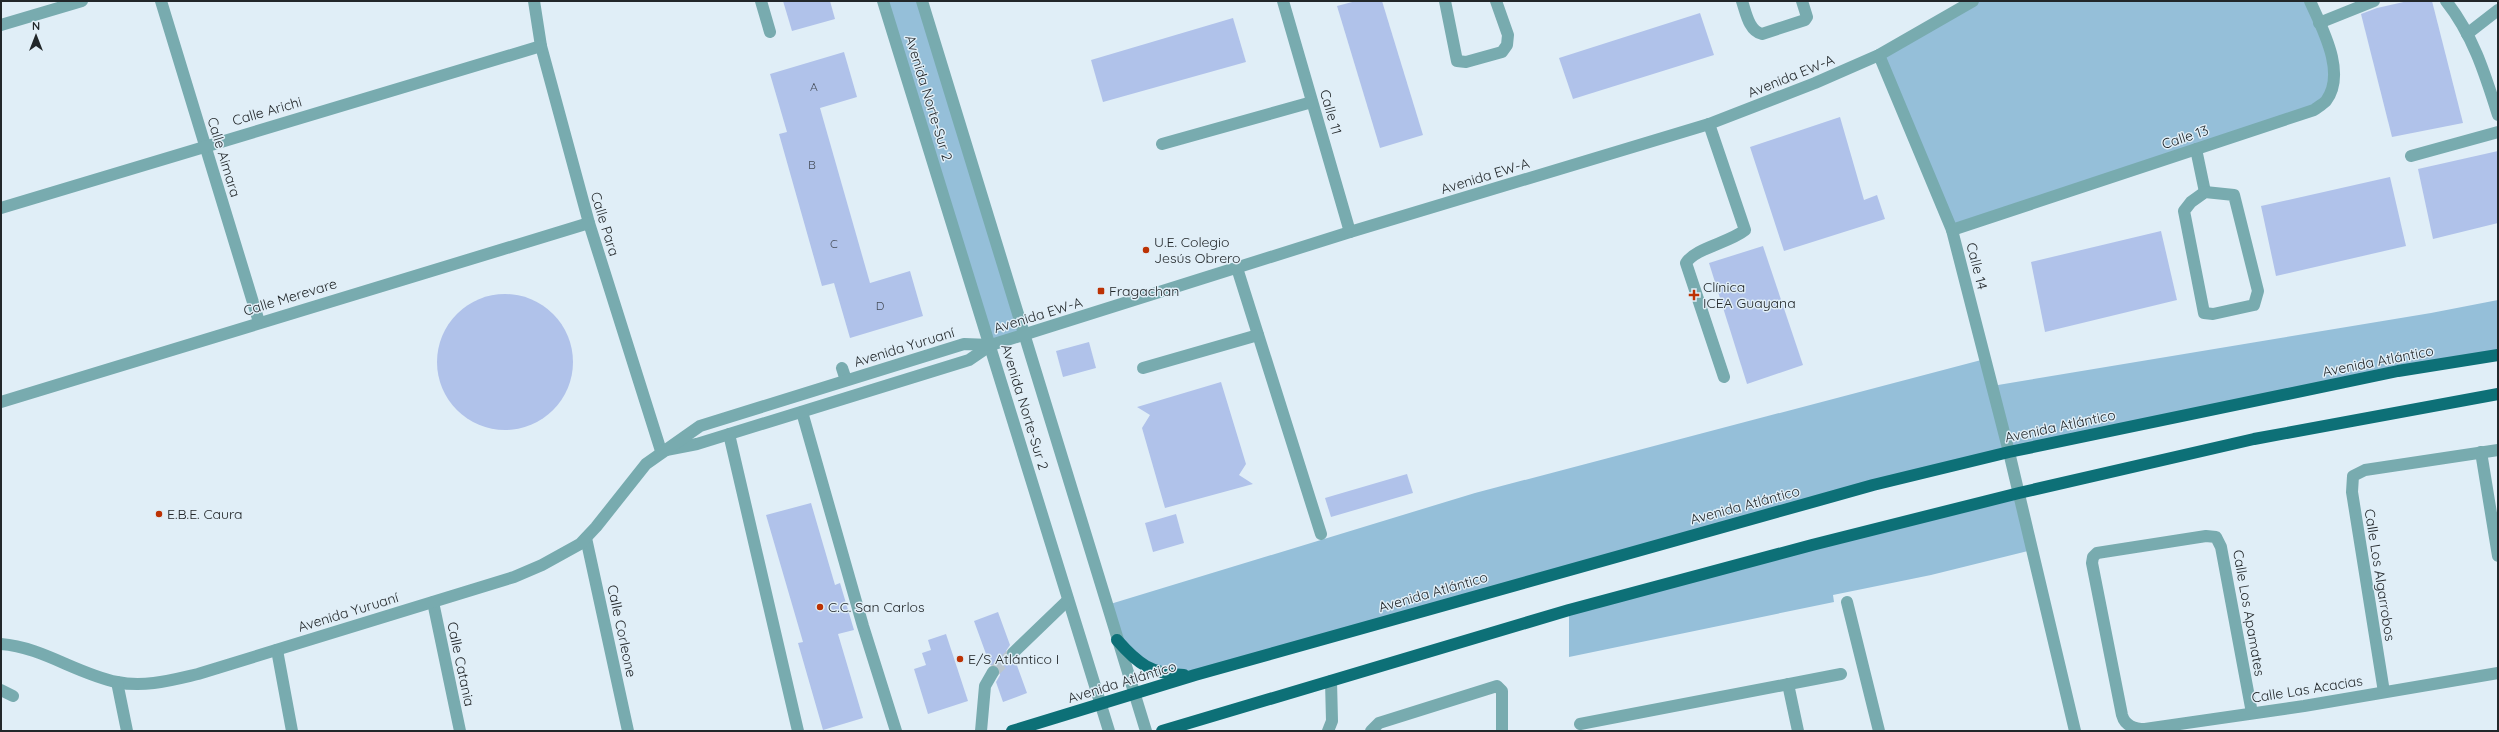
<svg xmlns="http://www.w3.org/2000/svg" width="2499" height="732" font-family="Quicksand,sans-serif">
	<rect width="100%" height="100%" fill="#e0eef7"/>
	<!-- green -->
	<g fill="#95bfd9">
		<path d="M883 1H922L1025 335 991 345Z"/>
		<path d="M1973 1H2310L2333 67 2325 102 1952 230 1879 55Z"/>
		<path d="M2498 300V355L2009 452 1195 675 1165 674 1132 658 1107 605 1475 493 1985 359 1992 386 2431 313Z"/>
		<path d="M2019 493 2032 550 1931 575 1833 595 1834 602 1569 657V610Z"/>
	</g>
	<!-- building -->
	<g fill="#b0c2ea">
		<path d="M783 1H830L835 19 792 31Z"/>
		<path d="M1356 1H1382L1423 135 1380 148 1337 6Z"/>
		<path d="M2408 1H2432L2463 123 2392 137 2361 14 2377 8Z"/>
		<path d="M1700 13 1714 55 1573 99 1559 58Z"/>
		<path d="M1233 18 1246 62 1103 102 1091 60Z"/>
		<path d="M844 52 857 97 820 108 870 283 910 271 923 316 850 338 834 283 822 286 779 134 787 132 770 74Z"/>
		<path d="M1840 117 1864 200 1877 195 1885 219 1784 251 1750 147Z"/>
		<path d="M2498 151V223L2433 239 2418 169Z"/>
		<path d="M2390 177 2406 246 2276 276 2261 206Z"/>
		<path d="M2161 231 2177 300 2045 332 2031 262Z"/>
		<path d="M1763 246 1803 365 1747 384 1709 263Z"/>
		<circle cx="505" cy="362" r="68"/>
		<path d="M1089 342 1096 368 1063 377 1056 351Z"/>
		<path d="M1221 382 1246 464 1239 475 1253 484 1165 508 1142 428 1150 415 1137 407Z"/>
		<path d="M1407 474 1413 493 1331 517 1325 498Z"/>
		<path d="M811 503 835 585 840 583 854 630 838 634 863 718 823 730 798 643 803 642 766 515Z"/>
		<path d="M1176 514 1184 543 1153 552 1145 523Z"/>
		<path d="M998 612 1010 645 1006 651V655L1011 660H1015L1027 693 1003 702 996 682 1000 675V669L996 665H990L974 621Z"/>
		<path d="M946 634 968 701 928 714 914 669 926 665 922 653 931 650 928 640Z"/>
	</g>
	<g fill="none" stroke-linecap="round" stroke-linejoin="round">
		<!-- minor-tunnel -->
		<path stroke="#bac6ce" stroke-width="12" stroke-dasharray="12 6" stroke-linecap="butt" d="M993 672 1013 653"/>
		<!-- minor -->
		<g stroke="#78abaf" stroke-width="12">
			<path d="M161 1 259 322"/>
			<path d="M534 1 541 46 589 223 661 451"/>
			<path d="M761 1 770 32"/>
			<path d="M883 1 1109 731"/>
			<path d="M922 1 1146 731"/>
			<path d="M1283 1 1350 232"/>
			<path d="M1445 1 1457 61 1466 62 1502 52 1507 45 1508 35 1496 1"/>
			<path d="M1742 1C1746 13 1749 31 1762 34L1805 20 1807 17 1802 1"/>
			<path d="M2446 1C2473 35 2485 74 2498 115"/>
			<path d="M2319 23 2374 1"/>
			<path d="M1 25 82 1"/>
			<path d="M2467 34 2498 10"/>
			<path d="M1879 55 1952 230 2009 452 2075 731"/>
			<path d="M1709 124 1745 230C1729 243 1695 248 1686 263L1724 377"/>
			<path d="M1162 144 1312 102"/>
			<path d="M2196 149 2205 192"/>
			<path d="M2411 156 2498 132"/>
			<path d="M2205 192 2234 195 2258 291 2254 305 2213 314 2204 313 2184 211 2191 202Z"/>
			<path d="M1 208 541 46"/>
			<path d="M1952 230 2314 110C2318 107 2323 104 2326 101 2347 73 2322 28 2310 1"/>
			<path d="M1237 268 1321 534"/>
			<path d="M842 368 846 380"/>
			<path d="M1143 368 1258 335"/>
			<path d="M1 402 589 223"/>
			<path d="M802 412 863 626 896 731"/>
			<path d="M729 434 798 731"/>
			<path d="M661 451 697 444 969 360 991 345 1350 232 1709 124 1815 83 1879 55 1973 1"/>
			<path d="M2481 452 2498 556"/>
			<path d="M586 538 628 731"/>
			<path d="M433 602 460 731"/>
			<path d="M1847 602 1879 731"/>
			<path d="M1 644C42 647 77 674 117 682 144 688 172 680 198 674L514 577 542 565 580 544 596 527 646 464 700 426 964 344 991 345"/>
			<path d="M277 650 292 731"/>
			<path d="M1013 653 1068 600"/>
			<path d="M117 682 127 731"/>
			<path d="M1788 684 1798 731"/>
			<path d="M1 690 13 696"/>
			<path d="M2384 692 2352 492 2353 476 2365 470 2498 450"/>
			<path d="M2252 713 2221 547 2216 537 2206 536 2097 553 2093 557 2092 563 2122 715C2125 726 2134 729 2145 729L2304 706 2498 673"/>
			<path d="M1580 724 1841 674"/>
			<path d="M981 731 985 686 993 672"/>
			<path d="M1328 731 1332 721 1331 681"/>
			<path d="M1371 731 1379 723 1497 686 1502 691V731"/>
		</g>
		<!-- major -->
		<g stroke="#0d7077" stroke-width="12">
			<path d="M1117 640C1138 664 1151 674 1184 675"/>
			<path d="M1012 731 1195 675 1873 485 2009 452 2398 371 2498 355"/>
			<path d="M1162 731 1569 610 1812 545 2019 493 2254 439 2498 394"/>
		</g>
	</g>
	<!-- markers -->
	<g fill="#bc3204" stroke="#e0eef7" stroke-width="1.5">
		<circle cx="1146" cy="250" r="4"/>
		<rect x="1097" y="287" width="8" height="8" rx="2"/>
		<path d="M1692 289h4v4h4v4h-4v4h-4v-4h-4v-4h4z"/>
		<circle cx="159" cy="514" r="4"/>
		<circle cx="820" cy="607" r="4"/>
		<circle cx="960" cy="659" r="4"/>
	</g>
	<g text-anchor="middle" dominant-baseline="central" stroke-width="3" stroke-linejoin="round" paint-order="stroke">
		<!-- number labels -->
		<g font-size="12" fill="#464e5a">
			<text x="814" y="86">A</text>
			<text x="812" y="164">B</text>
			<text x="834" y="243">C</text>
			<text x="880" y="305">D</text>
		</g>
		<!-- street labels -->
		<g font-size="14" fill="#22272a" stroke="#e0eef7">
			<text transform="translate(1791 76) rotate(-22)">Avenida EW-A</text>
			<text transform="translate(929 98) rotate(73)">Avenida Norte-Sur 2</text>
			<text transform="translate(267 111) rotate(-16)">Calle Arichi</text>
			<text transform="translate(1331 112) rotate(74)">Calle 11</text>
			<text transform="translate(2185 137) rotate(-18)">Calle 13</text>
			<text transform="translate(224 157) rotate(73)">Calle Aimara</text>
			<text transform="translate(1485 176) rotate(-17)">Avenida EW-A</text>
			<text transform="translate(605 224) rotate(73)">Calle Para</text>
			<text transform="translate(1977 266) rotate(76)">Calle 14</text>
			<text transform="translate(290 297) rotate(-17)">Calle Merevare</text>
			<text transform="translate(1038 315) rotate(-17)">Avenida EW-A</text>
			<text transform="translate(904 347) rotate(-17)">Avenida Yuruaní</text>
			<text transform="translate(2378 361) rotate(-11)">Avenida Atlántico</text>
			<text transform="translate(1025 407) rotate(73)">Avenida Norte-Sur 2</text>
			<text transform="translate(2060 426) rotate(-12)">Avenida Atlántico</text>
			<text transform="translate(1745 505) rotate(-15)">Avenida Atlántico</text>
			<text transform="translate(2380 575) rotate(81)">Calle Los Algarrobos</text>
			<text transform="translate(1433 592) rotate(-16)">Avenida Atlántico</text>
			<text transform="translate(348 612) rotate(-17)">Avenida Yuruaní</text>
			<text transform="translate(2249 613) rotate(80)">Calle Los Apamates</text>
			<text transform="translate(622 631) rotate(78)">Calle Corleone</text>
			<text transform="translate(461 664) rotate(78)">Calle Catania</text>
			<text transform="translate(1122 682) rotate(-17)">Avenida Atlántico</text>
			<text transform="translate(2307 689) rotate(-9)">Calle Las Acacias</text>
		</g>
		<!-- poi labels -->
		<g font-size="14" fill="#22272a" stroke="#e0eef7" text-anchor="start">
			<text x="1154" y="242">U.E. Colegio<tspan x="1154" dy="16">Jesús Obrero</tspan></text>
			<text x="1703" y="287">Clínica<tspan x="1703" dy="16">ICEA Guayana</tspan></text>
			<text x="1109" y="291">Fragachan</text>
			<text x="167" y="514">E.B.E. Caura</text>
			<text x="828" y="607">C.C. San Carlos</text>
			<text x="968" y="659">E/S Atlántico I</text>
		</g>
	</g>
	<!-- border -->
	<rect width="2499" height="732" fill="none" stroke="#22272a" stroke-width="4"/>
	<!-- north arrow -->
	<g transform="translate(36 36)" stroke="#e0eef7" stroke-width="3" paint-order="stroke">
	<path d="M0-3L7 15L0 10L-7 15Z" fill="#22272a"/>
	<text y="-6" font-size="11" font-weight="bold" text-anchor="middle" fill="#22272a">N</text>
	</g>
</svg>
